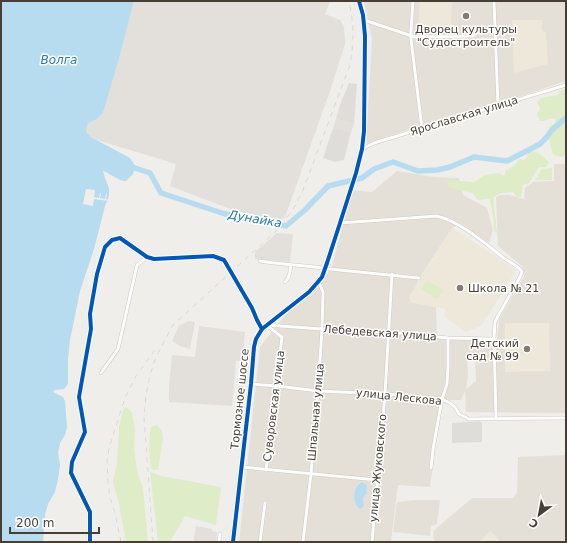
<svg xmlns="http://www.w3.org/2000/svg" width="567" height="543" font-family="'DejaVu Sans',sans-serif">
	<rect width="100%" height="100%" fill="#f0eeea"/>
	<!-- residential -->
	<g fill="#e5e0d7" fill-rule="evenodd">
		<path d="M364 1H566V81L474 112 416 127 366 144 372 39Z"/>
		<path d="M554 164H566V413L466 412 465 391 461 400H442L430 487 398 485 391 542H239L260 347 286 314 320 285 332 266 352 190 372 192 397 171 434 177 459 178 463 195 487 208 493 230 489 243 460 224 452 228 419 279 410 302 436 307 437 338 467 340V345L468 338 497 339 499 319 524 277 522 266 498 246 496 197 500 195H509L524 199 525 188 533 182 554 181ZM467 352 475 355 476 381 466 389 468 377Z"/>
		<path d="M566 455V542H434L433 531 472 498H513L517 493 518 457Z"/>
		<path d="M416 500H440L437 524 431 526 430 536 393 532 397 502Z"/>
	</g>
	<!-- industrial -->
	<g fill="#e3dfdb">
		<path d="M134 1H330L325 14 340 20 344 27 345 44 330 91 285 217 278 221 233 210 170 186 176 164 97 140 88 135 87 132 86 128 88 123 97 119 103 113 106 102 120 55Z"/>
		<path d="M336 119 354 124 351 132 333 128Z"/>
		<path d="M277 233 293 234 290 262 255 259V252Z"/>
		<path d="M188 321 195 322 190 349 180 346 172 341 179 326Z"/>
		<path d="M199 326 245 332 242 361H236L232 406 169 402V387L172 355 195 357Z"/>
		<path d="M196 526 212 529V531L217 532 216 542H193Z"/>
	</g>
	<!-- education -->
	<g fill="#eee8db">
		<path d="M420 1H452L451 30 441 32H418Z"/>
		<path d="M512 20H542V31L546 32 548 64 514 73Z"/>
		<path d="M452 228 517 270 481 326 466 332 444 316 445 309 410 302 409 297Z"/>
		<path d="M505 323H549L550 371 505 372Z"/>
		<path d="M490 531 501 542H480Z"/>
	</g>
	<!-- green -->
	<g fill="#deecc8">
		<path d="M566 89V154L562 157 553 155 550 143 549 127 555 123V119C549 118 545 122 540 121L537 114 540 109 537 102 541 98 558 95 560 91Z"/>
		<path d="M529 151C538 151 544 156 549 163L546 167H539L529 183 523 185 521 197H517L513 192 501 193 494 197V206L497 233 494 231 493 216 490 199 478 200 473 193 463 191 447 186 448 180 474 182 485 175 499 173 503 176 505 174V171L514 166 519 159 524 160 528 157 527 154Z"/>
		<path d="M552 168V180H535L542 169Z"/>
		<path d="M427 280 443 290 437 299 421 289Z"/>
		<path d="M125 407 132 412 135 430 134 450 138 475 143 488 148 542H126L119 504 113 482 117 464 119 427 122 414Z"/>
		<path d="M157 425 162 431 163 438 158 470H153L151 468C149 455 148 440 151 427Z"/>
		<path d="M150 472 161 476 221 487 216 525 185 516 171 540V542H158Z"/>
	</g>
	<!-- parking -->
	<g fill="#dfddd9">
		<path d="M349 83 357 84 354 124 336 119 340 105Z"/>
		<path d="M333 128 351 132 344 160 335 162 323 158Z"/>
		<path d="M479 421 482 423V442L452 443V423Z"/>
	</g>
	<!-- water -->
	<g fill="#b7dcf0">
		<path d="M1 1H134L120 55 103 113 97 119 88 123 86 128 87 133 91 137 130 158 134 164 135 168 133 174 126 181H124L120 180 104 171H103L105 178 109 188V196L105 206 94 249 80 291 70 340 68 359V384L64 389 55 390 53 392 63 397 65 401 67 428 65 435 60 443 58 452 60 465 58 479 55 492 48 504 45 515 43 542H1Z"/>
		<path d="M362 482 367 485 366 489 367 493 363 498 364 506 360 509C351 502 353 487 362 482Z"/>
	</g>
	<!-- pier -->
	<path fill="#f0eeea" d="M86 189 95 190 94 197 99 198 100 193H101L100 198 105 199 106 194H107L106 199 110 200 109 201 94 199 93 206 83 204Z"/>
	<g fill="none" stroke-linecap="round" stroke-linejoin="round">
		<!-- river -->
		<path stroke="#b7dcf0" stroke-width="5.5" d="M129 166 150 173 161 193 225 214 286 226 305 210 328 186 362 178 374 169 393 162 418 171 437 170 450 167 474 157 507 161 540 144 547 137 551 131 563 120 566 118"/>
		<!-- minor casing -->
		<g stroke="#cdcac5" stroke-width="4">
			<g id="minor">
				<path d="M413 1 411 30V39L422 129"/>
				<path d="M494 1 498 106"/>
				<path d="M364 20 415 37 473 36 478 32 494 30"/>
				<path d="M362 149 374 143 566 85"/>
				<path d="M340 223 437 216C463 223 484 243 505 259 511 263 519 266 522 272L520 277 498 316 495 322 494 339 496 418"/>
				<path d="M260 261C283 265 307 265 329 269L419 278"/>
				<path d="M285 282C290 278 290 271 291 265"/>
				<path d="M266 325 322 329 389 332 448 338 494 339"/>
				<path d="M266 325 282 337 266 470"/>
				<path d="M101 373 118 349 137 265 147 257"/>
				<path d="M251 384 277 386 318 391 385 394 442 399 450 403 455 407 459 414 469 419 566 418"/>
				<path d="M242 467 377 480"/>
				<path d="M431 468 433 449 442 399 447 384 448 366V338"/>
				<path d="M90 542V512L71 473 72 462 85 432 79 397 91 329 90 314 97 274 105 247 112 240 120 238 147 257 154 259 213 256 224 260 252 308 257 320 262 329"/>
				<path d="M219 542 220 534"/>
				<path d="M233 542 251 384 254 347 256 339 262 329 309 292 317 283 322 277 327 263 340 223 356 173 362 149 364 131 365 36 363 15 359 1"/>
				<path d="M260 542 265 503"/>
				<path d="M303 542 311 474 318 391 322 329 323 292 320 285 317 283"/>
				<path d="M372 542 385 394 392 274"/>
			</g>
		</g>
		<!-- minor -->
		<use href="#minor" stroke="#fdfcfc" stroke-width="3"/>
		<!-- rail -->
		<g stroke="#d9d9d8" stroke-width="1" stroke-dasharray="5 5" stroke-linecap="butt">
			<path d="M121 542 114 509 110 498 108 482 107 462 109 448 125 398 136 376 155 350"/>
			<path d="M153 542 144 417 146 395 150 375 156 357 173 325 275 232 286 219 295 206 303 190 350 65C354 42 354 24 349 1"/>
		</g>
		<!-- cycleway casing -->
		<g stroke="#fff" stroke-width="6">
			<g id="cycleway">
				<path d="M90 542V512L71 473 72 462 85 432 79 397 91 329 90 314 97 274 105 247 112 240 120 238 147 257 154 259 213 256 224 260 252 308 257 320 262 329"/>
				<path d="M233 542 251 384 254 347 256 339 262 329 309 292 317 283 322 277 327 263 340 223 356 173 362 149 364 131 365 36 363 15 359 1"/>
			</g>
		</g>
		<!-- cycleway -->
		<use href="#cycleway" stroke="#0057b8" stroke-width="4"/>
	</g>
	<!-- markers -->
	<g fill="#827c74" stroke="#fff" stroke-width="1.5">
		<circle cx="466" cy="16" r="4"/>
		<circle cx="460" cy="288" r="4"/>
		<circle cx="527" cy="349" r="4"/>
	</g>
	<g text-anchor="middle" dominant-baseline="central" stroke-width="3" stroke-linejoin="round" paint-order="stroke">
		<!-- poi labels -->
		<g font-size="11" fill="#473f35" stroke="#fff">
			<text x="466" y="29">Дворец культуры<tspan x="466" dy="13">"Судостроитель"</tspan></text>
			<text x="468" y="288" text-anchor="start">Школа № 21</text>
			<text x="519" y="343" text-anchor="end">Детский<tspan x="519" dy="13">сад № 99</tspan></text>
		</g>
		<!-- street labels -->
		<g font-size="11" fill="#473f35" stroke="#fff">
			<text transform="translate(464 116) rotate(-17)">Ярославская улица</text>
			<text transform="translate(380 333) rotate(4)">Лебедевская улица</text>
			<text transform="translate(399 397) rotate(6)">улица Лескова</text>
			<text transform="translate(240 399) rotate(-84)">Тормозное шоссе</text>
			<text transform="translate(274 406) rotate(-83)">Суворовская улица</text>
			<text transform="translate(316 412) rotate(-85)">Шпальная улица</text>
			<text transform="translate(378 468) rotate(-85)">улица Жуковского</text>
		</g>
		<!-- water labels -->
		<g font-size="12" font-style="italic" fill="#297aaf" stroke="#fff">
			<text x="59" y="60">Волга</text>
			<text transform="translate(255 219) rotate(10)">Дунайка</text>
		</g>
	</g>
	<!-- border -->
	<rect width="567" height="543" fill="none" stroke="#473f35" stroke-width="4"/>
	<!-- north arrow -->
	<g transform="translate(539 515) rotate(212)" stroke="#ffffff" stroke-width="3" paint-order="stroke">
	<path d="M0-3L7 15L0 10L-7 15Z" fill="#473f35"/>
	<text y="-6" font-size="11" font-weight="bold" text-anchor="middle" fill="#473f35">С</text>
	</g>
	<!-- scale -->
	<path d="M10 527v6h89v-6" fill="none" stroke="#473f35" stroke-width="2"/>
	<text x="16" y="527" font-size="12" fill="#473f35" stroke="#ffffff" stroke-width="3" paint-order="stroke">200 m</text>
</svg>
